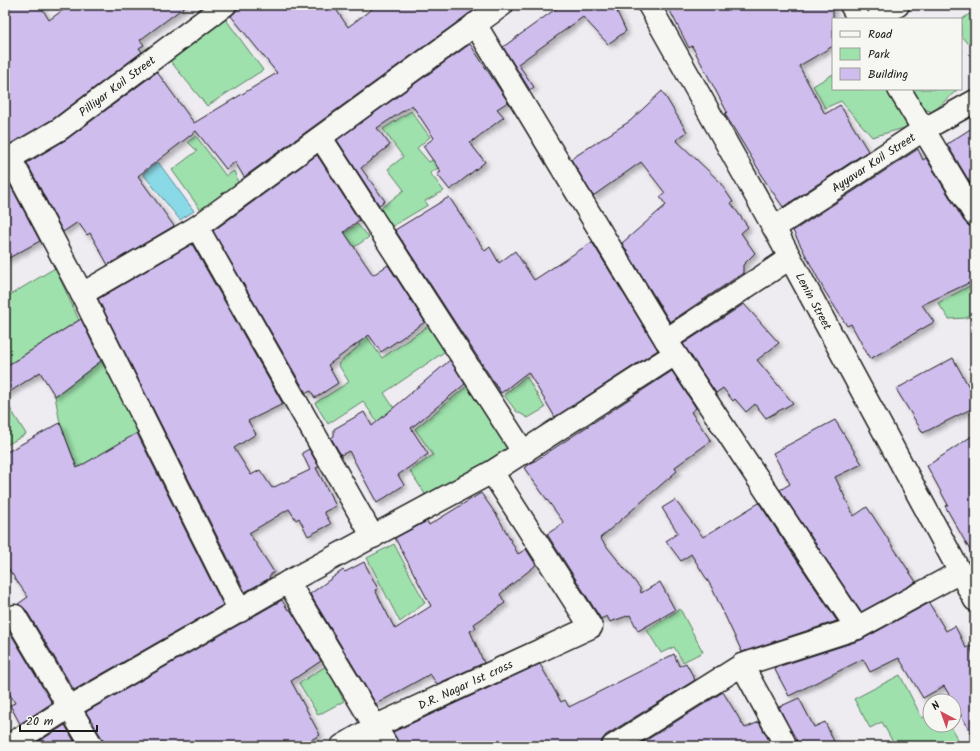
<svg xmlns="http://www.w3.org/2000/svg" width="980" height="751" font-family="Kalam,sans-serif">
	<defs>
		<filter id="shadow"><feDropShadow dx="3.5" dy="3.5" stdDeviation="2" flood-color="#0004"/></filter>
	</defs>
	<rect width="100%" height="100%" fill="#eeebf1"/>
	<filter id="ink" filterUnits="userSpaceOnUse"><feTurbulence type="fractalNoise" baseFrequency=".025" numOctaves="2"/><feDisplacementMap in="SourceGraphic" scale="8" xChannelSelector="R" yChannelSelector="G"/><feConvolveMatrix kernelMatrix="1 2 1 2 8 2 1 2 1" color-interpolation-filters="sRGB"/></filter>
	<g filter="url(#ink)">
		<!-- green -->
		<g fill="#9ee1ac" stroke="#5d7e64">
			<path d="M975 10V39L967 43 961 36V20Z"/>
			<path d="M224 17 263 70 207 106 167 57Z"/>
			<path d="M833 74V89H894L915 125 872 137 841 101 825 108 813 86Z"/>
			<path d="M907 89H956L957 90 933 112 914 106Z"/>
			<path d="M411 111 430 137 417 148 429 162 446 152 451 160 430 173 444 191 425 201 428 205 391 227 380 209 404 190 388 169 403 157 383 129Z"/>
			<path d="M196 136 226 176 234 171 241 191 205 216 172 170 197 151 188 142Z"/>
			<path d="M357 224 369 237 342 256H314Z"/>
			<path d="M55 268 79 320 5 367V298Z"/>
			<path d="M975 283V312L966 318 949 319 938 303Z"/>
			<path d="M428 326 447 350 384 393 408 429 383 431 363 401 328 424 315 403 349 382 338 364 360 345 355 336 363 331 382 358Z"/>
			<path d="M101 361 140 432 77 469 60 423 55 396Z"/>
			<path d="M526 376 545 408 528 418 516 411 504 395Z"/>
			<path d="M473 381 517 452 405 508 425 494 410 471 433 455 415 429Z"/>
			<path d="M5 400 26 434 5 446Z"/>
			<path d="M394 544 425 603 400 622 367 558Z"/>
			<path d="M680 609 703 652 683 662 674 647 661 653 647 630Z"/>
			<path d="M326 666 344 701 318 715 299 683Z"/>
			<path d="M900 675 922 718 930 714V725H950L961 746H895L882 722 870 728 854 699Z"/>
		</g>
		<!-- water -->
		<path fill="#8ad9e6" stroke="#5e8d95" d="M158 162 194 211 180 220 143 174Z"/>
		<!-- building -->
		<g fill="#cfbdee" stroke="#1c1c1c" filter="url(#shadow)">
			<path d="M5 5H40L49 20 70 5H187L140 40 144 45 139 48 142 52 53 119 5 147Z"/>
			<path d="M243 5H333L348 27 377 5H481L244 177 235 162 226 169 196 131 138 176 174 226 108 265 90 233 87 235 78 222 63 232 27 163 67 139 157 72 194 123 277 73 231 16Z"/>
			<path d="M561 5H614L626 31 608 44 583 17 518 64 534 87 530 90 503 47Z"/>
			<path d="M667 5H833V46L799 66 825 114 840 105 868 151 783 207 761 175H762L725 114 727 112 692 46 689 48Z"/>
			<path d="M470 44 508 102 497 109 504 117 470 143 485 162 450 190 437 174 441 172 423 146 434 138 412 105 377 128 390 145 361 168 385 201 379 205 337 140Z"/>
			<path d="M662 91 687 132 676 140 719 181 733 202 731 203 748 227 741 233 755 253 743 265V273L670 322 622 243 666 205 660 197 665 193 641 162 593 196 571 159 630 121Z"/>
			<path d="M975 126V191L947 144Z"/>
			<path d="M918 149 923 160 926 158 964 221 969 226 975 227V280L922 305 934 322 870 359 851 324 847 326 824 290 793 231Z"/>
			<path d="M317 155 359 220 344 232 373 275 388 265 425 322 381 352 369 335 328 365 338 383 315 398 311 391 306 393 213 231Z"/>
			<path d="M5 175 40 241 5 260Z"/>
			<path d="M449 197 485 251 490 247 499 263 515 251 534 280 592 242 658 350 555 417 528 372 501 393 395 230Z"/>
			<path d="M192 244 283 404 248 421 256 434 234 448 251 475 260 470 272 488 310 470 302 453 309 449 319 467 316 468 336 506 324 512 331 524 308 536 299 518 296 520 289 509 249 533 274 572 269 576 270 578 245 592 98 299Z"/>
			<path d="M744 304 779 343 757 360 793 403 766 418 755 404 746 412 735 399 733 401 723 388 716 393 683 344Z"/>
			<path d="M81 319 101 361 55 396 40 372 5 395V367Z"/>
			<path d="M953 358 975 398V407L923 433 896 389Z"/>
			<path d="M450 360 465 384 411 428 428 454 398 475 404 485 377 503 349 451 341 455 331 438 334 436V429L364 412 372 426Z"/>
			<path d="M672 371 696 408 691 412 711 441 675 467 677 471 600 538 640 588 641 593 660 582 675 610 638 631 630 615 610 622 607 616 601 619 547 534 564 523 524 468Z"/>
			<path d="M835 420 862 464 835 477 854 516 867 507 916 582 861 612 780 490 790 484 773 453Z"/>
			<path d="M60 423 77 468 137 433 223 605 74 690 26 610 18 604 28 597 5 564V453Z"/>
			<path d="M975 434V559L945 506 948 505 927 466Z"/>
			<path d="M481 493 498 517 518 554 526 549 536 565 500 594 505 603 474 624 476 628 470 631 484 663 437 684 430 674 376 704 310 594 343 570 345 572 364 562 378 589 375 590 395 629 431 606 395 538 427 521 429 525Z"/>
			<path d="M675 500 703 537 759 503 837 621 742 652 711 586 691 554 681 561 666 541 678 533 662 508Z"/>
			<path d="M282 600 288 610 290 609 321 661 291 681 320 735 300 746H104L103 740 86 712Z"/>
			<path d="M929 603 946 631 955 626 966 648 970 646 975 660V739L944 686 923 698 899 658 870 672 863 659 789 696 774 668 861 640Z"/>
			<path d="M5 624 52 703 20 724 10 705 15 703 5 686Z"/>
			<path d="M674 654 679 666 686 663 695 680 606 735 602 740 601 746H399L393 732 540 664 561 702 565 700 569 707Z"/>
			<path d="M723 692 745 728 759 722 772 746H637Z"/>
			<path d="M799 698 814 727 825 722 836 746H798L779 707Z"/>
			<path d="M65 725 77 746H33V745Z"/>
		</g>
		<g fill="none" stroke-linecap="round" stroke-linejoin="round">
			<!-- street casing -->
			<g stroke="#1c1c1c" stroke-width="25">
				<g id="street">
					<path d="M851 5 859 19"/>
					<path d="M877 19 898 5"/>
					<path d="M475 24 666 340 857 628"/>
					<path d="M899 89 975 215"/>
					<path d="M321 138 524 453"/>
					<path d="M10 158 82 294 240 611"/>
					<path id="s1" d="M5 161 60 129 225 5"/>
					<path d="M197 227 373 537"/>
					<path id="s2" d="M774 228 923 130 975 101"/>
					<path d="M82 294 197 227 502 5"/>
					<path d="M666 340 790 258"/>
					<path d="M288 582 387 746"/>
					<path d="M15 616 92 746"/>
					<path d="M742 665 786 746"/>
					<path d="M8 746 68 708 288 582 492 472 675 354"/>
					<path id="s3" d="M342 746 376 726 591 627 492 472"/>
					<path d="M613 746 742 665 857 628 960 572"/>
				</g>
			</g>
			<!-- secondary casing -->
			<g stroke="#1c1c1c" stroke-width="25">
				<g id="secondary">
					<path id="s4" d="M649 5 774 228 975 600"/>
				</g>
			</g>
			<!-- street -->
			<use href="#street" stroke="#f6f6f2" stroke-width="22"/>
			<!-- secondary -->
			<use href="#secondary" stroke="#f6f6f2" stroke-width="22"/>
		</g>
	</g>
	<g text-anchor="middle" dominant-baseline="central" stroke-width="3" stroke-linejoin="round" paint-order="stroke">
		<!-- street labels -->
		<g font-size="12" fill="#1c1c1c" stroke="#f6f6f2">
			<text stroke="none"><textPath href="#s1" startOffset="135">Pilliyar Koil Street</textPath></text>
			<text stroke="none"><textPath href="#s2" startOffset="119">Ayyavar Koil Street</textPath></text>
			<text stroke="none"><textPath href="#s4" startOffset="339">Lenin Street</textPath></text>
			<text stroke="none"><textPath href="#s3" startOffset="138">D.R. Nagar 1st cross</textPath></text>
		</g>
	</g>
	<!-- margin -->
	<rect width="980" height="751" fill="none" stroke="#f6f6f2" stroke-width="20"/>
	<rect x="10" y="10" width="960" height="731" fill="none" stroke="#1c1c1c" stroke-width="1.5" filter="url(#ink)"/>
	<!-- legend -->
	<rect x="832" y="18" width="130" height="72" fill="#f6f6f2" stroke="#9f9f9c"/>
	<rect x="840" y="31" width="20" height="6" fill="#f6f6f2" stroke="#9f9f9c"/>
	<text x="868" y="38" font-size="12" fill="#1c1c1c">Road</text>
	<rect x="840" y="48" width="20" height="12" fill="#9ee1ac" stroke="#9f9f9c"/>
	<text x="868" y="58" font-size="12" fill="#1c1c1c">Park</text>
	<rect x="840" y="68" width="20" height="12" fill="#cfbdee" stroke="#9f9f9c"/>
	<text x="868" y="78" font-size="12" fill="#1c1c1c">Building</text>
	<!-- north arrow -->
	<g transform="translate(942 713) rotate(319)"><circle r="19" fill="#f6f6f2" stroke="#9f9f9c"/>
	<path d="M0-3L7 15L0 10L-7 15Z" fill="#d1495b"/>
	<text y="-6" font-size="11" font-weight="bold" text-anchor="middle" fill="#1c1c1c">N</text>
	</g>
	<!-- scale -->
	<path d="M20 725v6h77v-6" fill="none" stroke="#1c1c1c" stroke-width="2"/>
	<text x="26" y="725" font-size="12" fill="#1c1c1c" stroke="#f6f6f2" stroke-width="3" paint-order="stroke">20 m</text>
</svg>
